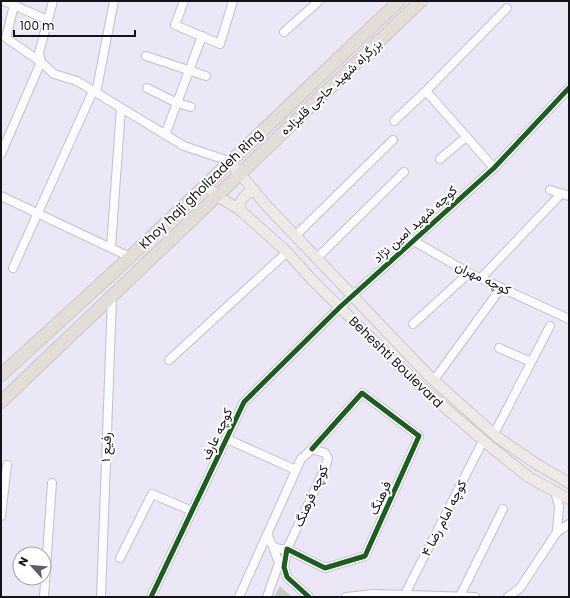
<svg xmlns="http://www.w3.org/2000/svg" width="570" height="598" font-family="Poppins,Vazirmatn,sans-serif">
	<rect width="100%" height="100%" fill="#ece7f6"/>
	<!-- green -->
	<path fill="#c4d0be" d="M280 586 292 597H274Z"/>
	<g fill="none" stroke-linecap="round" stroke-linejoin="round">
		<!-- minor casing -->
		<g stroke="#c3bfcb" stroke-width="10">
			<g id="minor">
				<path d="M4 1 48 20"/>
				<path d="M53 1 39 53 41 62 54 74 77 81 184 146 229 161"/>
				<path d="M184 1 175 25 220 44 233 1"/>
				<path d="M284 32 319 1"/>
				<path d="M146 56 206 76"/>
				<path d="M147 88 177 103 191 107"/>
				<path d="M426 91 494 168"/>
				<path d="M96 93 114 1"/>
				<path d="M394 121 426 91 507 8"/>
				<path d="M165 135 202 36"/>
				<path d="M1 154 41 62 6 38 15 1"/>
				<path d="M440 159 466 137"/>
				<path d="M550 190 569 196"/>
				<path d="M1 196 130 257"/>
				<path d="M295 236 393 140"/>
				<path d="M412 240 469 273 569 319"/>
				<path d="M111 247 121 108"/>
				<path d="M316 259 404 172"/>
				<path d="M13 268 93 91"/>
				<path d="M481 278 561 194"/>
				<path d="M413 324 469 273"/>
				<path d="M499 348 531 362"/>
				<path d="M169 360 287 252"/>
				<path d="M434 380 501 288"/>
				<path d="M494 434 550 326"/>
				<path d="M227 439 296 470"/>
				<path d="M555 491 559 506 557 532"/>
				<path d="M1 516 7 465"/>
				<path d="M120 558 152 494 192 511"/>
				<path d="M405 594 483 441"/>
				<path d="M460 596 503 509"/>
				<path d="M44 597 52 483"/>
				<path d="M101 597 112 297"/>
				<path d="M151 597 244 402 340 307 494 168 569 88"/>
				<path d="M239 597 301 459 312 449 325 453 328 458 326 466 287 549C275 550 270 546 268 534"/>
				<path d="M267 597 279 563 273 547"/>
				<path d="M309 597 287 577 284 567 287 549 325 568 365 556 419 436 362 393 312 449"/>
				<path d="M346 597 374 594 475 597"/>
				<path d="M508 597 520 588 557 532 569 524"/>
			</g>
		</g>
		<!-- major casing -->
		<g stroke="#c9c7ce" stroke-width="12">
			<g id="major">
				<path d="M229 161 266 205 429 376 497 437 535 463 569 483"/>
				<path d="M205 184 217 196 239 209 287 252 313 281 422 388 491 447 530 478 569 499"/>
				<path d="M239 209C240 199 245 194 254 190"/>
			</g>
		</g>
		<!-- highway casing -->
		<g stroke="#c9c7ce" stroke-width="14">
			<g id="highway">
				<path d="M1 375 130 257 399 1"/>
				<path d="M1 402C142 269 280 134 421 1"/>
			</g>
		</g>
		<!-- minor -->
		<use href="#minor" stroke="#fcfbfe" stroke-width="8"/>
		<!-- major -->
		<use href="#major" stroke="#eee9e5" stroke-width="10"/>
		<!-- highway -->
		<use href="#highway" stroke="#e4ddd5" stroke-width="12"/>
		<!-- cycleway casing -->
		<g stroke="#fff" stroke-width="8">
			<g id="cycleway">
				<path d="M151 597 244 402 340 307 494 168 569 88"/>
				<path d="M309 597 287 577 284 567 287 549 325 568 365 556 419 436 362 393 312 449"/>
			</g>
		</g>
		<!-- cycleway -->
		<use href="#cycleway" stroke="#1b5e20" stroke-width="5"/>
	</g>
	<g text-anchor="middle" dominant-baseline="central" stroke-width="4" stroke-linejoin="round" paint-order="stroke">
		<!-- street labels -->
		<g font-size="13" fill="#15121b" stroke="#fff">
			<text transform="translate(331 87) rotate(-43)">بزرگراه شهید حاجی قلیزاده</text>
			<text transform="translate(201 189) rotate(-44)">Khoy haji gholizadeh Ring</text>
			<text transform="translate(415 224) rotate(-42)">کوچه شهید امین نژاد</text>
			<text transform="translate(483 278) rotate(26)">کوچه مهران</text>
			<text transform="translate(396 362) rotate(44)">Beheshti Boulevard</text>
			<text transform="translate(217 434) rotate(-65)">کوچه عارف</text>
			<text transform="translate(106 447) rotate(-88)">رفیع ۱</text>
			<text transform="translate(311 496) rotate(-66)">کوچه فرهنگ</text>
			<text transform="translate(380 498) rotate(-66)">فرهنگ</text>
			<text transform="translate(444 518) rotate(-63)">کوچه امام رضا ۴</text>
		</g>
	</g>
	<!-- border -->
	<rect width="570" height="598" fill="none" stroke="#15121b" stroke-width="4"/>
	<!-- north arrow -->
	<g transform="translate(32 566) rotate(297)"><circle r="19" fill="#ffffff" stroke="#a1a0a4"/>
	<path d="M0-3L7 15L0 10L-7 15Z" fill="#605d68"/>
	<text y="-6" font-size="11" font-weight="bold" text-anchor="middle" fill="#15121b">N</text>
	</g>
	<!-- scale -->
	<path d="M14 30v6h121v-6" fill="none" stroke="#15121b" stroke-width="2"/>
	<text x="20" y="30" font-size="12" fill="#15121b" stroke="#ffffff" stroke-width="3" paint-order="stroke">100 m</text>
</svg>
